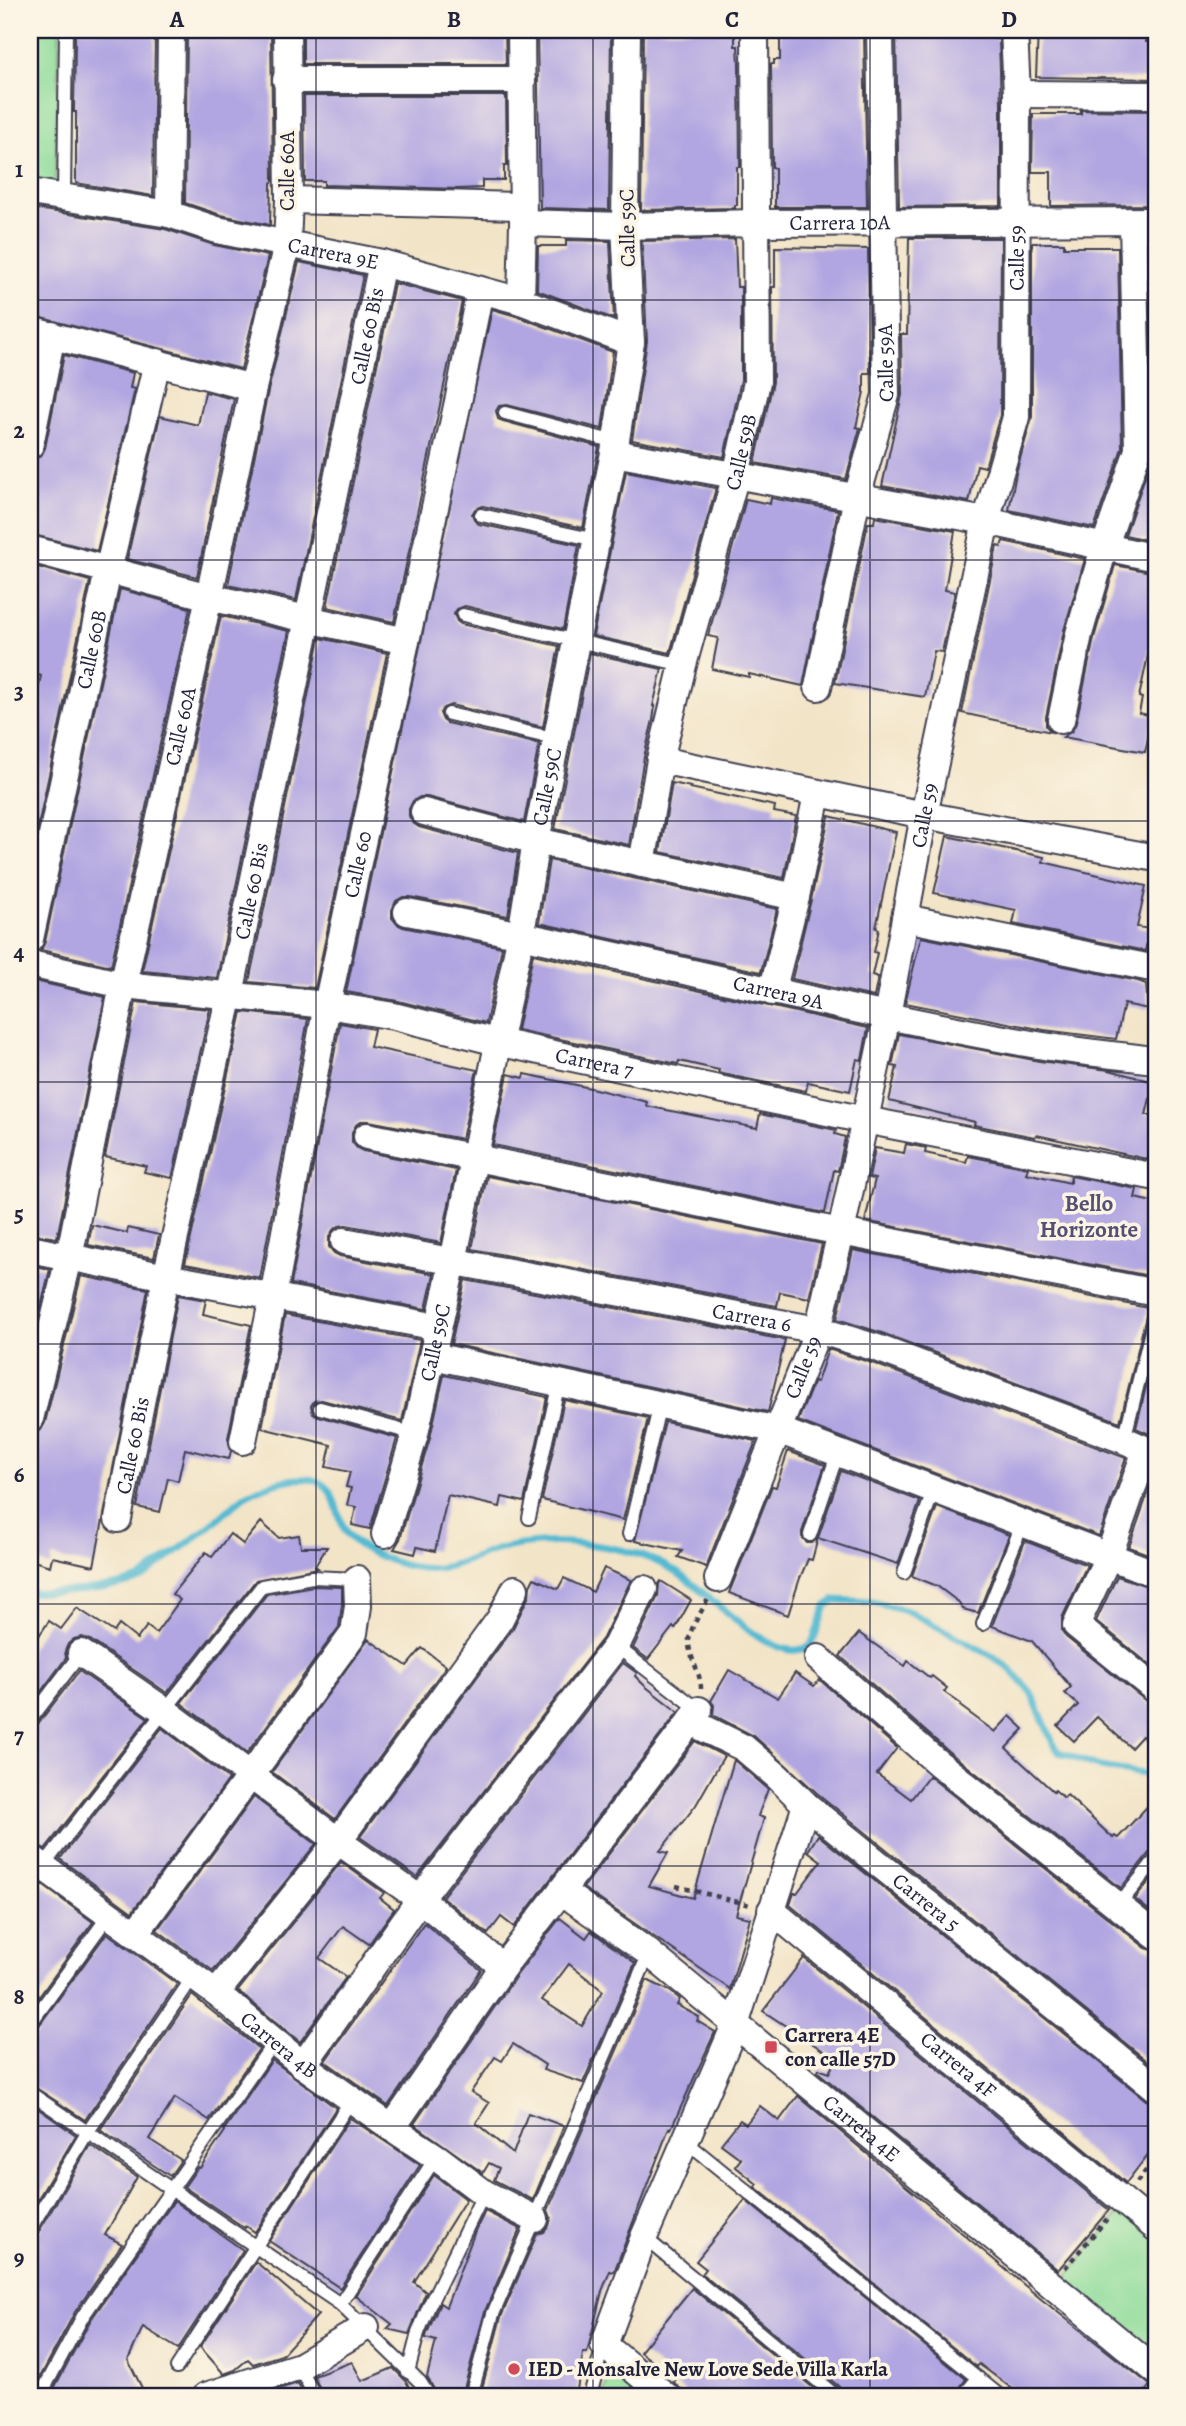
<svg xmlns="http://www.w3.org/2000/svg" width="1186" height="2426" font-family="Alegreya,serif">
	<rect width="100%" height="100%" fill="#fcf5e5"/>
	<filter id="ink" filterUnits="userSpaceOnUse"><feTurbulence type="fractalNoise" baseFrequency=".0143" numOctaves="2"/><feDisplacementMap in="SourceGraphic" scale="14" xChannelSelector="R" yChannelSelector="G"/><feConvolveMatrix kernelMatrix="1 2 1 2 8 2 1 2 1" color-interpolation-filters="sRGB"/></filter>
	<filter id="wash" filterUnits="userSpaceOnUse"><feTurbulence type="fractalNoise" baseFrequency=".00686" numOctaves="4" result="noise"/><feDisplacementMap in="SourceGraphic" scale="28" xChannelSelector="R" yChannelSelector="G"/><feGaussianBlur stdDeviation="1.57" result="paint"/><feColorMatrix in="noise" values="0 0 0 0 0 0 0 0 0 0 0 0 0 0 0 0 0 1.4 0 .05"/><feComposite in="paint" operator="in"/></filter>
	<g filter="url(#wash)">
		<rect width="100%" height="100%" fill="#f2e4c7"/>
		<!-- green -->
		<g fill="#8edc9a" stroke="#587f6a" stroke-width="2">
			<path d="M30 30H60L55 188 30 185Z"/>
			<path d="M1122 2209 1156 2238V2357L1063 2280Z"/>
			<path d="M613 2358 658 2396H603Z"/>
		</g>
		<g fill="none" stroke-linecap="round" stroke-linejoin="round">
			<!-- stream -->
			<path stroke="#54bad2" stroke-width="7" d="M30 1592C57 1594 114 1589 140 1579 147 1575 154 1568 161 1563 180 1549 198 1536 216 1521 226 1513 236 1501 248 1494 266 1485 294 1475 314 1480 338 1487 335 1515 346 1532 358 1551 400 1566 421 1568 447 1571 469 1559 493 1551 544 1535 626 1542 673 1570 706 1590 753 1644 790 1650 798 1651 804 1649 811 1646L826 1606 835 1600 873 1602 910 1612 994 1657 1011 1670 1031 1692 1053 1743 1059 1752 1100 1767 1156 1776"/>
		</g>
		<g id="blocks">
			<!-- building -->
			<g fill="#b1a6e1" fill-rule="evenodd">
				<path d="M77 30 155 32 153 196 76 183V112H74L75 34H77Z"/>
				<path d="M187 30H271L273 181 271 183 270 225 221 215 185 203Z"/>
				<path d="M303 30H505L506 64H303Z"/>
				<path d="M537 30H611L609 210 540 208Z"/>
				<path d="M643 30H735V46H738L739 64 740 167H737V205H735V208L641 210Z"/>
				<path d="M780 30H864L867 207H775V168L772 167 771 64H774V60H780Z"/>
				<path d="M896 30H995V39H999L1001 104V206L899 207Z"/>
				<path d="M1038 30H1146V42H1156V79L1036 77Z"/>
				<path d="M304 96H506L507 166H504V180H482V188L457 189 324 185V181H305Z"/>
				<path d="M1081 110 1156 111V205L1051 206V172H1032L1033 114H1081Z"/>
				<path d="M30 208 165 229 214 245 268 256 241 369 30 315Z"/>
				<path d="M909 238H1001L1000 415 985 467 977 465 969 502 882 486 902 395 901 334H907Z"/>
				<path d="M735 239 737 287H741V380L724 457 632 440 647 341 642 241Z"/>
				<path d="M566 240 610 241 614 319 537 290 538 246H566Z"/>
				<path d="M1032 243H1064V247H1118L1122 448 1094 528 1009 510 1016 473 1032 417Z"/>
				<path d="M775 247 868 249 870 373H864V392L856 427 860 428 846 479 755 463 773 382 772 287H775Z"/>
				<path d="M1149 248H1156V542L1125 535 1154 450Z"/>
				<path d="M299 262 363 275 296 600 228 585 268 391Z"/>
				<path d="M394 283 462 301 394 622 327 607Z"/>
				<path d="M492 309 516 316 613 352 602 429 507 405 499 406 496 411 498 419 503 421 599 447 583 528 483 506 475 509 472 514 475 521 479 524 579 545 563 629 465 606 457 609 454 614 457 621 461 624 559 646 543 727 451 705 443 708 440 713 443 720 447 723 539 744 524 822 427 797H420L413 801 409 809V816L413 823 419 827 518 853 508 916 410 897H403L396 901 392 910V918L397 924 403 927 502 947 486 1023 398 1001 346 992Z"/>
				<path d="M64 355 133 373 130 388 135 389 97 551 30 534V482L34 462 30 460 41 456 45 448Z"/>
				<path d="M205 392 234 399 197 577 127 559 160 416 198 425Z"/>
				<path d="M626 471 716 488 670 653 593 636Z"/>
				<path d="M771 498 838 510 803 686 749 674V677L712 669 718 638 708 636 746 499 770 504Z"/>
				<path d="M875 517 955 531 945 590 955 592 942 652 934 651 925 697 835 683 868 523H874Z"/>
				<path d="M1003 541 1085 559 1064 630 1046 717V726L1051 732 962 713 997 546 1001 547Z"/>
				<path d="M30 565 90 581 30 864V722L41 676 30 672Z"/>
				<path d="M1115 565 1156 573V619L1139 697 1142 698 1139 713 1153 716 1145 752 1063 737 1072 731 1076 723 1094 638Z"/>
				<path d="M120 589 190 608 111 966 41 950 45 942Z"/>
				<path d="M221 616 289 631 217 978 142 971Z"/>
				<path d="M320 638 387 653 315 988 249 982Z"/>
				<path d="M590 653 662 669 653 706H655L653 720 644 757 629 845 555 829Z"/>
				<path d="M672 783 691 787 690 788 775 806 774 812 796 816 784 878 660 852Z"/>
				<path d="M829 816 896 832 876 928 879 929 874 952 877 953 872 975 878 977 874 997 792 979 811 900Z"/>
				<path d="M947 836 1044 857 1043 862 1146 886 1137 927 1150 929 1145 951 1013 924 1016 910 934 893Z"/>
				<path d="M549 860 777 909 761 972 539 923Z"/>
				<path d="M921 937 1138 981 1146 984 1148 1009 1124 1004 1116 1039 1044 1030 905 1003Z"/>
				<path d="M533 954 868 1028 862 1060 857 1059 850 1091 808 1082 806 1091 718 1073 719 1070 679 1061 678 1064 517 1030Z"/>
				<path d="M30 980 105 997 57 1238 30 1234Z"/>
				<path d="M136 1002 210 1009 172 1178 144 1172 146 1166 105 1157Z"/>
				<path d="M242 1012 308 1019 260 1278 185 1264Z"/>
				<path d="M340 1023 374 1029 370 1047 477 1070 462 1139 369 1121H361L356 1125 352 1132V1142L357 1148 363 1151 456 1170 441 1243 346 1225 339 1226 333 1230 329 1237V1247L334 1253 340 1256 434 1274 426 1309 291 1284Z"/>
				<path d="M899 1034 1039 1061 1109 1070 1154 1082 1146 1115H1156V1161L1036 1135 1035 1137 974 1125 975 1122 889 1101 897 1067 892 1066Z"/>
				<path d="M508 1074 524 1078 525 1074 595 1089 647 1102 646 1106 757 1128 760 1114 836 1130 835 1134 845 1137 838 1171 834 1170 825 1213 493 1145Z"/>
				<path d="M906 1144 926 1148 925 1153 966 1162 968 1156 1028 1168 1026 1173 1070 1183 1071 1176 1137 1189 1135 1198 1156 1203V1219L1150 1245 1156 1247 1155 1277 865 1221 875 1179 869 1178 875 1148 904 1153Z"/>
				<path d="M487 1176 822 1244 809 1298 780 1292 777 1306 472 1249Z"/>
				<path d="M92 1225 127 1233 128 1228 159 1235 154 1258 88 1245Z"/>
				<path d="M853 1250 1148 1308 1120 1422 882 1333 837 1319Z"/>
				<path d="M30 1265 50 1269 30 1353Z"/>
				<path d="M81 1276 148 1289 94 1566 52 1557 50 1566 30 1560V1434L41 1430 45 1423Z"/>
				<path d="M465 1280 785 1340 768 1412 451 1344Z"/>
				<path d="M178 1295 206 1300 203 1314 251 1325 228 1438 231 1451 229 1459 185 1449 178 1481 168 1478 160 1512 137 1507Z"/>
				<path d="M285 1315 420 1340 402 1421 322 1400 314 1401 311 1406 313 1414 318 1416 397 1438 370 1529 352 1525 356 1507 347 1505 351 1488 346 1487 350 1472 326 1467 331 1445 262 1428Z"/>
				<path d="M1156 1346V1437L1136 1428Z"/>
				<path d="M828 1349 872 1363 1126 1458 1099 1536 798 1421 814 1381 817 1382Z"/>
				<path d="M444 1375 547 1397 524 1502 502 1497 500 1507 448 1495 435 1551 417 1547 415 1554 394 1549 400 1539 430 1438Z"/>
				<path d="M564 1400 648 1418 623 1520 542 1500Z"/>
				<path d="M665 1422 756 1441 706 1567 678 1557 682 1551 635 1541Z"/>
				<path d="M788 1451 825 1465 802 1532V1537L807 1543H812L818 1538 841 1471 920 1501 898 1564 818 1538 812 1560 808 1559 800 1578 788 1615 729 1593 772 1486 776 1487Z"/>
				<path d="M1156 1470V1557L1129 1547Z"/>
				<path d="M937 1507 1009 1535 978 1613 963 1609 957 1601 937 1586 912 1576Z"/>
				<path d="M261 1522 279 1538 299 1535 301 1547H327L315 1566 318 1568 256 1580 167 1693 90 1640 82 1637 74 1639 68 1644 65 1651 66 1658 30 1706V1649L49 1621 61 1629 77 1608 114 1632 119 1625 137 1639 147 1626 156 1633 180 1600 172 1594 206 1552 212 1557 230 1534 243 1544Z"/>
				<path d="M1025 1541 1087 1565 1062 1618V1631L1066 1637 1156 1709V1748L1142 1736 1131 1748 1097 1717 1074 1741 1058 1726 1078 1705 1065 1693 1071 1687 1032 1641 992 1626Z"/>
				<path d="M604 1568 631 1580 603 1638 417 1877 360 1837 513 1628 529 1596 530 1586 534 1578 558 1589 564 1578 593 1592Z"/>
				<path d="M1117 1576 1156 1589V1670L1096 1621Z"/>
				<path d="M661 1581 691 1600 675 1629 673 1627 648 1659 633 1648 658 1596 659 1584Z"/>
				<path d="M313 1586 342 1587V1605L339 1627 247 1753 181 1703 267 1594Z"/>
				<path d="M859 1633 905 1666 908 1661 930 1678 932 1676 947 1688 944 1692 961 1704 960 1706 995 1732 1010 1716 1024 1729 1006 1748 1054 1792 1055 1790 1064 1798 1067 1795 1113 1838 1115 1836 1118 1838 1156 1797V1850L1149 1853 1121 1888 948 1751 840 1656Z"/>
				<path d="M368 1639 407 1666 422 1648 446 1666 335 1819 272 1772Z"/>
				<path d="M623 1663 637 1673 635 1676 645 1686 678 1712 514 1927 501 1917 488 1934 442 1897Z"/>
				<path d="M729 1670 778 1698 795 1673 814 1686 820 1680 897 1748 877 1774 911 1799 929 1776 1146 1948 1156 1951V2068L817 1793 754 1736 713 1715 714 1705 711 1701Z"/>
				<path d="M79 1671 148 1718 45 1849 30 1842V1729L37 1725Z"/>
				<path d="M162 1728 229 1779 132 1912 60 1859Z"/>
				<path d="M695 1741 724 1756 696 1805 660 1851 668 1853 649 1886 693 1898 734 1760 768 1789 758 1816 764 1818 736 1915 750 1918 730 1989 583 1888Z"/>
				<path d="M254 1797 316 1844 213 1971 157 1930Z"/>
				<path d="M818 1835 1146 2100 1156 2103V2144L1126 2183 790 1905 794 1893H797L821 1861 808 1851Z"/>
				<path d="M341 1862 384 1893 380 1898 394 1909 369 1944 343 1926 319 1958 346 1977 300 2042 238 1991Z"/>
				<path d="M1156 1873V1916L1135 1899Z"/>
				<path d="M30 1876 93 1922 33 2005 30 2003Z"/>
				<path d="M560 1918 586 1938 591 1931 635 1963 583 2083 543 2070 545 2065 513 2044 502 2061 495 2057 471 2092 489 2103 476 2123 513 2154 528 2113 564 2126 533 2200 494 2180 499 2168 489 2163 483 2173 414 2124 516 1976ZM569 1964 603 1991 582 2026 542 2000Z"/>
				<path d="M424 1923 481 1970 388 2106 325 2061Z"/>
				<path d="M107 1933 177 1984 85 2120 30 2084V2045L38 2033 35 2031Z"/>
				<path d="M804 1958 1109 2210 1058 2270 818 2072 819 2069 829 2073 836 2059 763 2011Z"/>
				<path d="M647 1980 670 1991 680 1999 677 2005 699 2017 697 2021 715 2032 671 2129 669 2128 614 2272 610 2271 602 2291 587 2353H583L576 2396H480L501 2317 537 2234 544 2232 549 2226 551 2218 548 2210Z"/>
				<path d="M192 1995 259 2049 209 2120 175 2098 149 2139 181 2160 170 2176 100 2130Z"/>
				<path d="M272 2060 336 2108 255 2232 246 2226 245 2228 184 2187 198 2167 200 2168 225 2131 224 2130Z"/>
				<path d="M798 2096 1041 2299 1150 2385 1142 2396H1022L979 2364 977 2367 755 2187 757 2184 735 2166 741 2159 721 2144 740 2120 746 2124 760 2106 779 2121Z"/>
				<path d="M30 2103 76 2135 30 2212Z"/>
				<path d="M350 2118 420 2165 340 2288 269 2241Z"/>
				<path d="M90 2145 137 2177 105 2235 122 2244 75 2312 30 2396V2238L38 2233Z"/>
				<path d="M434 2175 466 2199 414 2282 426 2292 409 2334 387 2329 392 2324 356 2296Z"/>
				<path d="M745 2200 966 2379 954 2396H845L842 2389 702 2274 706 2269 696 2261Z"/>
				<path d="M174 2201 243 2250 178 2349 143 2327 128 2360 146 2396H50L90 2321Z"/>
				<path d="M485 2211 520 2229 485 2311 462 2396H438L427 2377 436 2341 426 2338V2336L440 2303 446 2307 474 2234Z"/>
				<path d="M256 2262 318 2315 282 2355 253 2364 248 2359 235 2370 224 2374 200 2347Z"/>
				<path d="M692 2288 823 2396H691L677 2386 674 2382 676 2379 640 2352Z"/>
				<path d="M352 2362 362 2381 393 2368 406 2381 413 2396H323L314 2376Z"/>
				<path d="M298 2383 304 2396H263V2394Z"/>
			</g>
		</g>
	</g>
	<g filter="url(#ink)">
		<use href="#blocks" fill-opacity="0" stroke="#413f50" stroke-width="2"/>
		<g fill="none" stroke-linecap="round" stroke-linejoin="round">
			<!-- lane casing -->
			<g stroke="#413f50" stroke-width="16">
				<g id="lane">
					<path d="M64 197 66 30"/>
					<path d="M505 413 615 442"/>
					<path d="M481 515 596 540"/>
					<path d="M463 615 683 665"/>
					<path d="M449 714 556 739"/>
					<path d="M320 1408 415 1434"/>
					<path d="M1124 1440 1156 1311"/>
					<path d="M529 1518 559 1382"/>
					<path d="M629 1534 660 1404"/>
					<path d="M810 1535 838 1452"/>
					<path d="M904 1573 934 1489"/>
					<path d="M983 1624 1023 1522"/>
					<path d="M616 1646 699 1710"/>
					<path d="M30 1720 81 1653"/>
					<path d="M43 1866 262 1586 312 1577 357 1579"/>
					<path d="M1118 1906 1156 1859"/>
					<path d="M30 2024 109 1915"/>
					<path d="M30 2093 340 2304 420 2382 429 2396"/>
					<path d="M685 2141 1000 2396"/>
					<path d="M30 2229 87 2133 193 1977"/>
					<path d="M644 2237 836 2396"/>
					<path d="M340 2304 436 2157"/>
					<path d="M300 2366 314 2396"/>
					<path d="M177 2367 352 2099"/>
					<path d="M408 2372 418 2333 429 2306 484 2193"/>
					<path d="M40 2396 83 2316 275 2041"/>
					<path d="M471 2396 493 2314 649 1953"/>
					<path d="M590 2396 603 2345"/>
					<path d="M963 2396 978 2378"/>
				</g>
			</g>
			<!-- street casing -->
			<g stroke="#413f50" stroke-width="30">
				<g id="street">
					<path d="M286 80H522"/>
					<path d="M1017 94 1156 95"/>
					<path id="s1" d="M30 192 169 214 217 230 382 263 521 301 631 342"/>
					<path d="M289 200 522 206"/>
					<path d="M169 214 171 30"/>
					<path id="s2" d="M523 223 625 226 755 223 1156 221"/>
					<path d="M521 301 523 223 521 30"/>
					<path d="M30 330 253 388"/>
					<path d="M30 445 52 335"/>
					<path d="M614 453 986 521 1156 558"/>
					<path d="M30 549 209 597 406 641"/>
					<path id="s3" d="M818 687 857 497 886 395 880 30"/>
					<path d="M1061 720 1079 634 1104 548 1138 450 1133 222"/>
					<path d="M660 760 924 815 1156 858"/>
					<path d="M424 812 536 841 796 897"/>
					<path id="s4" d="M642 864 660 760 683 665 736 475 757 382 755 30"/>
					<path id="s5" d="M407 912C614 951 818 1006 1026 1043 1068 1051 1111 1054 1153 1060"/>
					<path d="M905 918 1156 969"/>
					<path id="s6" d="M30 939 108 571 157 362"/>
					<path id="s7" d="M30 964 123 985 327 1005 394 1016 497 1042 865 1120 1156 1177"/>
					<path d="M772 992 796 897 817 794"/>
					<path d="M367 1136 841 1232 1156 1293"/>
					<path id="s8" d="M344 1241 818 1330 877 1348 1124 1440 1156 1454"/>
					<path d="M30 1249 166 1277 438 1327"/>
					<path d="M433 1356 778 1430 1156 1574"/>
					<path id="s9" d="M30 1419 69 1258 123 985 209 597 253 388 287 244 289 200 287 30"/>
					<path id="s10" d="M243 1441 273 1297 327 1005 459 397 480 290"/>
					<path d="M1146 1450 1109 1555 1076 1625 1156 1690"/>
					<path id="s11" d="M118 1519 166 1277 230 994 382 263"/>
					<path id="s12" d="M385 1534 415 1434 453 1261 521 934 536 841 614 453 631 342 625 226 627 30"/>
					<path id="s13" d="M718 1579 818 1330 841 1232 887 1016 924 815 986 521 1016 417 1017 94 1014 30"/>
					<path d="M81 1653 165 1711 338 1841 420 1899 503 1967"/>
					<path d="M818 1658 938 1763 1156 1936"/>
					<path id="s14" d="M691 1722 744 1748 778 1777 806 1805 1156 2088"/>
					<path id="s15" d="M30 1857 216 1993 303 2065 392 2128 436 2157 484 2193 535 2219"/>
					<path id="s16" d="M561 1891 649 1953 1156 2371"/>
					<path id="s17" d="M771 1910 1156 2228"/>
					<path d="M135 1934 354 1633 358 1606 357 1579"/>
					<path d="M216 1993 338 1841 500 1619 515 1589"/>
					<path d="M303 2065 420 1899 616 1646 644 1589"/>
					<path d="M392 2128 503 1967 699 1710"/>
					<path d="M206 2396 300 2366 366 2327"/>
					<path d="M666 2396 604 2345 644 2237 735 2025 806 1805"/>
				</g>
			</g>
			<!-- path -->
			<g stroke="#413f50" stroke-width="4.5" stroke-dasharray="5 5" stroke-linecap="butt">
				<path d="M701 1689C701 1673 691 1661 689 1645 687 1631 702 1612 708 1599"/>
				<path d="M676 1886 750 1905"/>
				<path d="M1137 2182 1156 2158"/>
				<path d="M1065 2268 1107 2219"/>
			</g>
			<!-- lane -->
			<use href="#lane" stroke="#fff" stroke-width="12"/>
			<!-- street -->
			<use href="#street" stroke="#fff" stroke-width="26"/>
		</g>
	</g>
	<!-- grid -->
	<path fill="none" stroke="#22223b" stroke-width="2" stroke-opacity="0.55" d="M316 30V2396M593 30V2396M870 30V2396M30 300H1156M30 560H1156M30 821H1156M30 1082H1156M30 1344H1156M30 1604H1156M30 1866H1156M30 2126H1156"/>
	<!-- markers -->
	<g fill="#d1495b" stroke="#fcf5e5" stroke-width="2.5">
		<rect x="764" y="2040" width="14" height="14" rx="3.5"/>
		<circle cx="514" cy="2369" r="7"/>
	</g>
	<g text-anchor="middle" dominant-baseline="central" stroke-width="7" stroke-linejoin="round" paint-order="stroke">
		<!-- street labels -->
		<g font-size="21" fill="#22223b" stroke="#fcf5e5">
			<text transform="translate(287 171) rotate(-90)">Calle 60A</text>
			<text stroke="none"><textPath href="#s2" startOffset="317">Carrera 10A</textPath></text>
			<text transform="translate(627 228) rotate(-91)">Calle 59C</text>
			<text stroke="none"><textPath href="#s1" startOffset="310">Carrera 9E</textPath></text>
			<text stroke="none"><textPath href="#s13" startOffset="1362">Calle 59</textPath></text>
			<text stroke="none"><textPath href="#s11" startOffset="1209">Calle 60 Bis</textPath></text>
			<text stroke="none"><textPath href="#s3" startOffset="332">Calle 59A</textPath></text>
			<text stroke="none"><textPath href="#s4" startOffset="424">Calle 59B</textPath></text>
			<text stroke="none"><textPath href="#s6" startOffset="296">Calle 60B</textPath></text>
			<text stroke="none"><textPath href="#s9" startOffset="709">Calle 60A</textPath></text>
			<text stroke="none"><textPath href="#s12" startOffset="765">Calle 59C</textPath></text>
			<text stroke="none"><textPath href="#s13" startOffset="794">Calle 59</textPath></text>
			<text stroke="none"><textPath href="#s10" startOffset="588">Calle 60</textPath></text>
			<text stroke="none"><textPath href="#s11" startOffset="642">Calle 60 Bis</textPath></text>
			<text stroke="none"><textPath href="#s5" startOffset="380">Carrera 9A</textPath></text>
			<text stroke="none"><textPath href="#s7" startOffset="574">Carrera 7</textPath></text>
			<text stroke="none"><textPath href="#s8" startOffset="415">Carrera 6</textPath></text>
			<text stroke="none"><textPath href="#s12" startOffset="198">Calle 59C</textPath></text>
			<text stroke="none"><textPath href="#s13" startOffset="228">Calle 59</textPath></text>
			<text stroke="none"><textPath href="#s11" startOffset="75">Calle 60 Bis</textPath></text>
			<text stroke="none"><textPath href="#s14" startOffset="298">Carrera 5</textPath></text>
			<text stroke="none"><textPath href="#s15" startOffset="312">Carrera 4B</textPath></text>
			<text stroke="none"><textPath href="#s17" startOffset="243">Carrera 4F</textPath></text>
			<text stroke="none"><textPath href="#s16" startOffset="383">Carrera 4E</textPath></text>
		</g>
		<!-- poi labels -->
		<g font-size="21" font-weight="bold" fill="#22223b" stroke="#fcf5e5" text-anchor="start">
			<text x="785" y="2035">Carrera 4E<tspan x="785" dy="24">con calle 57D</tspan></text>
			<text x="528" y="2369">IED - Monsalve New Love Sede Villa Karla</text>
		</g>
		<!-- neighbourhood labels -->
		<g font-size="23" font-weight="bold" fill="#545075" stroke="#fcf5e5">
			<text x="1089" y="1203">Bello<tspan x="1089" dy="26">Horizonte</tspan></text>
		</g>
	</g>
	<!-- margin -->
	<rect width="1186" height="2426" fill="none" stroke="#fcf5e5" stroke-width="77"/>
	<rect x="38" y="38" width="1110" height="2350" fill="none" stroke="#22223b" stroke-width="2.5"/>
	<g font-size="23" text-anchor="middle" font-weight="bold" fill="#22223b">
		<text x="177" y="27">A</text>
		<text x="454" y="27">B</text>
		<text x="732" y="27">C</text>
		<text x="1009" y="27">D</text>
		<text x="19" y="177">1</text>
		<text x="19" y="438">2</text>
		<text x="19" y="699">3</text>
		<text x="19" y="960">4</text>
		<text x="19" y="1221">5</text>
		<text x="19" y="1482">6</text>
		<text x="19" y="1743">7</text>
		<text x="19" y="2004">8</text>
		<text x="19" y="2265">9</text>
	</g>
</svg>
